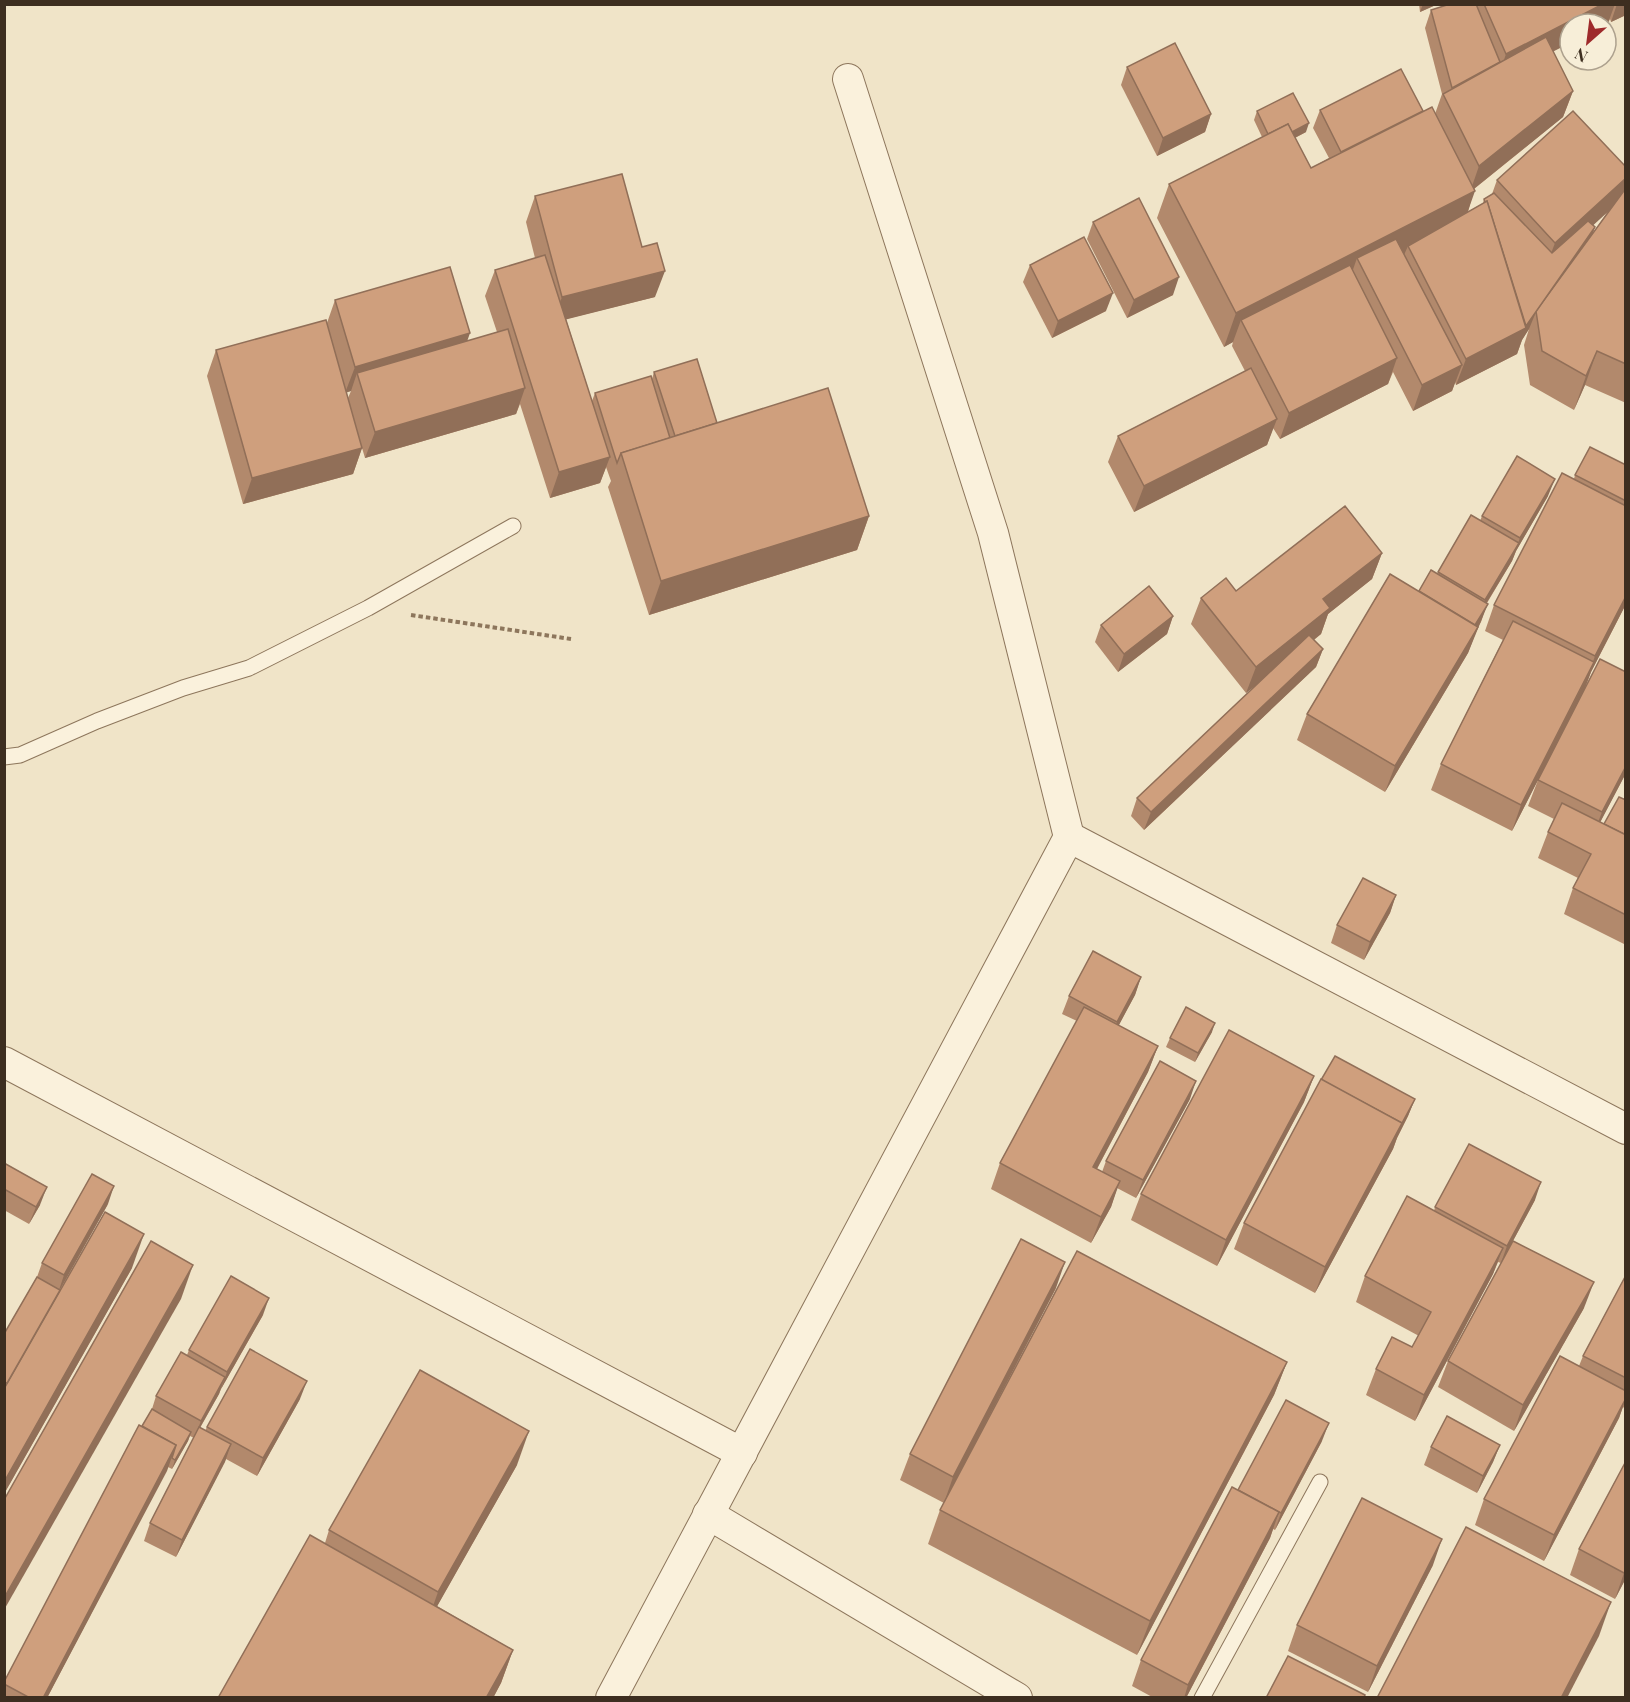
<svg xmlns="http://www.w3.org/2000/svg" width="1630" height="1702" font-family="'Playfair Display',serif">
	<rect width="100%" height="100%" fill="#f0e4c8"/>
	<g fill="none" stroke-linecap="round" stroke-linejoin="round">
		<!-- service casing -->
		<g stroke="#8d765c" stroke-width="17">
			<g id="service">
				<path d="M4 757 20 755 97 721 183 688 249 668 368 608 513 526"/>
				<path d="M1202 1698 1320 1482"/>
			</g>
		</g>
		<!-- minor casing -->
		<g stroke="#8d765c" stroke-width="32">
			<g id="minor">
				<path d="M1069 837 1626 1129"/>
				<path d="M4 1062 742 1453"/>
				<path d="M708 1514 1017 1698"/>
				<path d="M611 1698 1069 837 993 533 848 79"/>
			</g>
		</g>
		<!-- path -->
		<path stroke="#8d765c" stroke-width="4" stroke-dasharray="4.5 3" stroke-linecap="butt" d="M411 615 571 639"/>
		<!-- service -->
		<use href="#service" stroke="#faf1dc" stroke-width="15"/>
		<!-- minor -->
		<use href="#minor" stroke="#faf1dc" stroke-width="30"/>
	</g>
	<!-- wall -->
	<g fill="#b2896c" fill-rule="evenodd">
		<path d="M1419 4H1438L1420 12Z"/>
		<path d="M1450 4H1626V15L1611 22 1610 19 1608 23 1553 51 1573 91 1563 117 1474 189 1468 212 1483 203 1484 199 1492 194 1497 180 1626 167V403L1585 385 1574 410 1530 385 1524 345 1529 329 1522 340 1517 354 1456 385 1455 382 1452 391 1413 411 1393 372 1388 384 1280 439 1273 428 1267 445 1134 512 1108 462 1118 436 1245 371 1232 346 1233 342 1224 347 1157 218 1169 184 1262 137 1254 120 1257 111 1306 132 1295 138 1311 168 1329 158 1313 128 1320 110 1423 111 1435 114 1442 94 1425 28 1431 10ZM1608 211 1593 233 1595 227 1593 225Z"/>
		<path d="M1127 67 1211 114 1205 132 1157 156 1121 85Z"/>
		<path d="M535 196 655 297 566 319 592 401 595 393 652 379 654 372 717 423 869 516 857 550 649 615 608 487 611 481 606 467 600 483 550 498 520 404 516 414 365 458 357 431 362 448 353 474 243 504 207 376 216 350 327 323 335 300 468 341 497 332 485 296 495 270 535 258 526 222ZM351 391 348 398 346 392Z"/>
		<path d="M1093 222 1173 295 1127 318 1087 239Z"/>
		<path d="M1030 265 1106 311 1052 338 1023 282Z"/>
		<path d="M1626 465V604L1591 672 1585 688 1626 672V773L1600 822 1604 824 1626 799V945L1564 914 1573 888 1578 878 1538 858 1548 832 1554 819 1528 806 1538 780 1512 831 1431 790 1441 764 1503 640 1485 631 1494 605 1574 479 1575 475Z"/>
		<path d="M1548 496 1516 551 1512 561 1487 603 1481 622 1478 627 1468 653 1385 792 1297 740 1307 714 1419 591 1437 574 1480 521 1482 516Z"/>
		<path d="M1382 553 1372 579 1328 614 1321 634 1314 640 1323 649 1316 667 1144 830 1131 816 1137 798 1257 684 1246 693 1191 624 1201 598 1236 591Z"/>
		<path d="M1173 616 1167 634 1118 672 1095 642 1101 625Z"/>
		<path d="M1396 895 1390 913 1364 960 1331 943 1337 925Z"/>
		<path d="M1141 977 1135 995 1118 1026 1158 1046 1148 1072 1097 1169 1102 1172 1106 1161 1190 1099 1136 1198 1117 1188 1111 1207 1091 1243 991 1189 1000 1163 1077 1021 1062 1014 1069 996Z"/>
		<path d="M1212 1032 1195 1062 1166 1047 1170 1038Z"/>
		<path d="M1314 1076 1304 1102 1217 1266 1131 1220 1141 1194Z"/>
		<path d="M1415 1099 1408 1116 1397 1138 1393 1149 1315 1293 1234 1249 1244 1223Z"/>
		<path d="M4 1163 40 1205 29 1224 4 1210Z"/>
		<path d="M1535 1200 1501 1263 1498 1262 1493 1274 1415 1421 1366 1395 1376 1369 1412 1347 1419 1336 1356 1302 1365 1276 1434 1211 1435 1207Z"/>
		<path d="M108 1204 60 1290 132 1268 4 1494V1334L37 1277 42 1263Z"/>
		<path d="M1626 1275V1406L1624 1408 1623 1407 1619 1418 1544 1561 1475 1525 1484 1499 1579 1366 1583 1356Z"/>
		<path d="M1056 1288 944 1503 900 1480 910 1454Z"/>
		<path d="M1584 1308 1514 1431 1438 1387 1448 1361Z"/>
		<path d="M263 1315 221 1389 219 1394 200 1428 205 1431 207 1427 300 1399 257 1476 226 1459 176 1557 144 1541 150 1523 194 1438 190 1436 188 1441 172 1469 168 1467 47 1698H4V1682L152 1409 156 1396 187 1355 189 1350Z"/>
		<path d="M1287 1362 1274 1395 1137 1655 928 1544 940 1510Z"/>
		<path d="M1322 1441 1275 1530 1273 1529 1270 1538 1186 1698H1154L1132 1686 1141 1660 1238 1490Z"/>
		<path d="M1500 1445 1493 1462 1477 1493 1424 1465 1431 1447Z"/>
		<path d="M1626 1461V1578L1615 1599 1570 1575 1579 1549Z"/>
		<path d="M517 1465 437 1606 513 1650 501 1683 493 1698H218L325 1543 329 1530Z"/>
		<path d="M1433 1565 1368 1692 1288 1651 1297 1625Z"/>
	</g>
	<!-- shaded-wall -->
	<g fill="#916f58">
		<path d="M1423 4H1438L1420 12Z"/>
		<path d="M1603 4H1615L1608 23 1606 24H1570V43L1497 80 1506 54Z"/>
		<path d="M1617 4H1626V15L1611 22Z"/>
		<path d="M1573 91 1563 117 1470 192 1479 166Z"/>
		<path d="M1211 114 1205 132 1157 156 1163 138Z"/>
		<path d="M1309 123 1306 132 1269 151 1273 142Z"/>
		<path d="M1626 178V189L1622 199 1545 269 1555 243Z"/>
		<path d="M1475 191 1463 225 1408 246 1404 255 1357 258 1348 284 1241 320 1233 342 1224 347 1236 313Z"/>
		<path d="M1595 227 1588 245 1536 311Z"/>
		<path d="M665 271 655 297 552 323 562 297Z"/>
		<path d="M1179 277 1173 295 1127 318 1134 300Z"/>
		<path d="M1113 293 1106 311 1052 338 1058 321Z"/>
		<path d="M1536 312 1529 329 1522 340 1517 354 1456 385 1466 359 1526 326Z"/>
		<path d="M470 333 461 359 357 373 351 391 345 393 355 367Z"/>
		<path d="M1597 351 1585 385 1574 410 1586 376Z"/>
		<path d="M1397 358 1388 384 1280 439 1289 413Z"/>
		<path d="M1462 365 1452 391 1413 411 1422 385Z"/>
		<path d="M525 388 516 414 365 458 375 432Z"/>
		<path d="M1277 419 1267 445 1134 512 1144 486Z"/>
		<path d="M362 448 353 474 243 504 252 478Z"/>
		<path d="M610 457 600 483 550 498 559 472Z"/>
		<path d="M1555 479 1548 496 1516 551 1512 561 1478 617 1485 600 1516 548 1520 538Z"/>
		<path d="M869 516 857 550 649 615 661 581Z"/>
		<path d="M1382 553 1372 579 1328 614 1321 634 1246 693 1256 667 1323 599Z"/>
		<path d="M1626 596V604L1591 672 1585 688 1512 831 1521 805 1589 673 1595 656Z"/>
		<path d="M1488 604 1468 653 1385 792 1395 766 1473 628Z"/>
		<path d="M1173 616 1167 634 1118 672 1124 654Z"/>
		<path d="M1323 649 1316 667 1144 830 1151 812Z"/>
		<path d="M1626 766V773L1592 838 1602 812Z"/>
		<path d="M1396 895 1390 913 1364 960 1370 942Z"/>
		<path d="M1141 977 1135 995 1111 1040 1117 1022Z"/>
		<path d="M1215 1023 1212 1032 1195 1062 1198 1053Z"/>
		<path d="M1158 1046 1148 1072 1084 1193 1093 1167Z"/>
		<path d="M1314 1076 1304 1102 1217 1266 1226 1240Z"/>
		<path d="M1196 1081 1190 1099 1136 1198 1143 1180Z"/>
		<path d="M1415 1099 1408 1116 1397 1138 1393 1149 1315 1293 1325 1267Z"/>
		<path d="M1120 1181 1111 1207 1091 1243 1101 1217Z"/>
		<path d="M1541 1182 1535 1200 1501 1263 1507 1246Z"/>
		<path d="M114 1186 108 1204 58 1293 64 1275Z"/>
		<path d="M47 1187 40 1205 29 1224 36 1207Z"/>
		<path d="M144 1234 132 1268 4 1494V1482Z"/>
		<path d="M1503 1248 1493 1274 1415 1421 1424 1395Z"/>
		<path d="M1065 1262 1056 1288 944 1503 953 1477Z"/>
		<path d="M193 1265 181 1299 4 1610V1598Z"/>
		<path d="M1594 1282 1584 1308 1514 1431 1523 1405Z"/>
		<path d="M269 1298 263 1315 221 1389 227 1372Z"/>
		<path d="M1287 1362 1274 1395 1137 1655 1150 1621Z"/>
		<path d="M225 1377 219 1394 194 1438 201 1421Z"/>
		<path d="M307 1381 300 1399 257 1476 263 1458Z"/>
		<path d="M1626 1398 1619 1418 1544 1561 1554 1535Z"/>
		<path d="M1329 1423 1322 1441 1275 1530 1281 1513Z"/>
		<path d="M529 1431 517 1465 426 1626 438 1592Z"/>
		<path d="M191 1432 188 1441 172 1469 175 1460Z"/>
		<path d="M231 1444 225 1462 176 1557 182 1540Z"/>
		<path d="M176 1445 167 1471 47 1698H43Z"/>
		<path d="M1500 1445 1493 1462 1477 1493 1483 1476Z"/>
		<path d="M1279 1512 1270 1538 1186 1698H1184L1188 1685Z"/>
		<path d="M1442 1539 1433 1565 1368 1692 1377 1666Z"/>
		<path d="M1626 1570V1578L1615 1599 1624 1573Z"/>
		<path d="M1611 1602 1599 1636 1567 1698H1561Z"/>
		<path d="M513 1650 501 1683 493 1698H486Z"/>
	</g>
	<!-- building -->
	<g fill="#cf9f7d" stroke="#916f58" stroke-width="1.5">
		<path d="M1450 4H1476L1500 62 1452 88 1431 10Z"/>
		<path d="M1484 4H1603L1506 54Z"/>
		<path d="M1546 37 1573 91 1479 166 1443 94Z"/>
		<path d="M1175 43 1211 114 1163 138 1127 67Z"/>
		<path d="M1401 69 1423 111 1341 152 1320 110Z"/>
		<path d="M1293 93 1309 123 1292 132 1288 124 1268 134 1257 111Z"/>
		<path d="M1432 107 1475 191 1236 313 1169 184 1288 124 1311 168Z"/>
		<path d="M1573 111 1626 167V178L1555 243 1497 180Z"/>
		<path d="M622 174 642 247 657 243 665 271 562 297 535 196Z"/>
		<path d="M1626 188V364L1597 351 1586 376 1542 351 1536 311Z"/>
		<path d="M1494 193 1552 253 1588 221 1595 227 1526 326 1487 201 1485 202 1484 199Z"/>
		<path d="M1139 198 1179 277 1134 300 1093 222Z"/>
		<path d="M1487 201 1526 328 1466 359 1408 246Z"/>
		<path d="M1084 237 1113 293 1058 321 1030 265Z"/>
		<path d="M1396 239 1462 365 1422 385 1357 258Z"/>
		<path d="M545 255 610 457 559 472 495 270Z"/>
		<path d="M1350 265 1397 358 1289 413 1241 320Z"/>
		<path d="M450 267 470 333 355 367 335 300Z"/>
		<path d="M326 320 362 448 252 478 216 350Z"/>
		<path d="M508 329 525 388 375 432 357 373Z"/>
		<path d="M697 359 717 423 675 436 654 372Z"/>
		<path d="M1251 368 1277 419 1144 486 1118 436Z"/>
		<path d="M651 376 670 438 621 453 617 463 595 393Z"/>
		<path d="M828 388 869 516 661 581 621 453Z"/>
		<path d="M1590 447 1626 465V501L1575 475Z"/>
		<path d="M1517 456 1555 479 1520 538 1482 516Z"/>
		<path d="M1562 473 1626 506V596L1595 656 1494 605Z"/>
		<path d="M1345 506 1382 553 1323 599 1330 608 1256 667 1201 598 1226 578 1236 591Z"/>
		<path d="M1471 515 1519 543 1485 600 1438 572Z"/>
		<path d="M1431 570 1488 604 1475 625 1419 591Z"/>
		<path d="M1390 574 1478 627 1395 766 1307 714Z"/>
		<path d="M1149 586 1173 616 1124 654 1101 625Z"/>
		<path d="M1513 621 1594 662 1521 805 1441 764Z"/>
		<path d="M1309 635 1323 649 1151 812 1137 798Z"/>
		<path d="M1600 659 1626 672V766L1602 812 1538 780Z"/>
		<path d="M1619 797 1626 800V835L1604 824Z"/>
		<path d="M1562 803 1626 835V915L1573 888 1591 854 1548 832Z"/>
		<path d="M1363 878 1396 895 1370 942 1337 925Z"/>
		<path d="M1093 951 1141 977 1117 1022 1069 996Z"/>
		<path d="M1084 1007 1158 1046 1093 1167 1120 1181 1101 1217 1000 1163Z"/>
		<path d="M1186 1007 1215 1023 1198 1053 1170 1038Z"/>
		<path d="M1229 1030 1314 1076 1226 1240 1141 1194Z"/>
		<path d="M1335 1056 1415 1099 1402 1123 1321 1080Z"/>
		<path d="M1160 1061 1196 1081 1143 1180 1106 1161Z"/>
		<path d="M1321 1079 1402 1123 1325 1267 1244 1223Z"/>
		<path d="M1469 1144 1541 1182 1507 1246 1435 1207Z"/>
		<path d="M4 1163 47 1187 36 1207 4 1189Z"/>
		<path d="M92 1174 114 1186 64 1275 42 1263Z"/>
		<path d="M1407 1196 1503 1248 1424 1395 1376 1369 1392 1337 1412 1347 1431 1312 1365 1276Z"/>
		<path d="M105 1212 144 1234 4 1482V1389Z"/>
		<path d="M1021 1239 1065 1262 953 1477 910 1454Z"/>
		<path d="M151 1241 193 1265 4 1598V1500Z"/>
		<path d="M1513 1241 1594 1282 1523 1405 1448 1361Z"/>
		<path d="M1077 1251 1287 1362 1150 1621 940 1510Z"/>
		<path d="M1626 1275V1378L1583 1356Z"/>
		<path d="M231 1276 269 1298 227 1372 189 1350Z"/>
		<path d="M37 1277 60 1290 7 1383 4 1382V1334Z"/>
		<path d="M250 1349 307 1381 263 1458 207 1427Z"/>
		<path d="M181 1352 225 1377 201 1421 156 1396Z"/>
		<path d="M1560 1356 1626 1391V1398L1554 1535 1484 1499Z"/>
		<path d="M420 1370 529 1431 438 1592 329 1530Z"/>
		<path d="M1286 1400 1329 1423 1281 1513 1238 1490Z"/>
		<path d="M152 1409 191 1432 175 1460 172 1458 176 1445 142 1426Z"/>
		<path d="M1447 1416 1500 1445 1483 1476 1431 1447Z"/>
		<path d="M139 1425 176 1445 43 1698H30L4 1684V1682Z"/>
		<path d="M199 1427 231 1444 182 1540 150 1523Z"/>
		<path d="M1626 1461V1570L1624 1573 1579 1549Z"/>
		<path d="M1232 1487 1279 1512 1188 1685 1141 1660Z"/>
		<path d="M1362 1498 1442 1539 1377 1666 1297 1625Z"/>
		<path d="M1466 1527 1611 1602 1561 1698H1377Z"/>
		<path d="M310 1535 513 1650 486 1698H218Z"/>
		<path d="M1288 1656 1365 1695 1364 1698H1266Z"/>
	</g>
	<!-- border -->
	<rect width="1630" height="1702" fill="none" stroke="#3d2e20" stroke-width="12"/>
	<!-- north arrow -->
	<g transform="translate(1588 42) rotate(208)"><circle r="28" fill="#f7eed8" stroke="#ada18e" stroke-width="1.5"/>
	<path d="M0-4.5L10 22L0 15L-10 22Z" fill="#9e2a2b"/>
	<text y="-9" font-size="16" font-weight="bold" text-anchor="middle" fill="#3d2e20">N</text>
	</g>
</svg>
